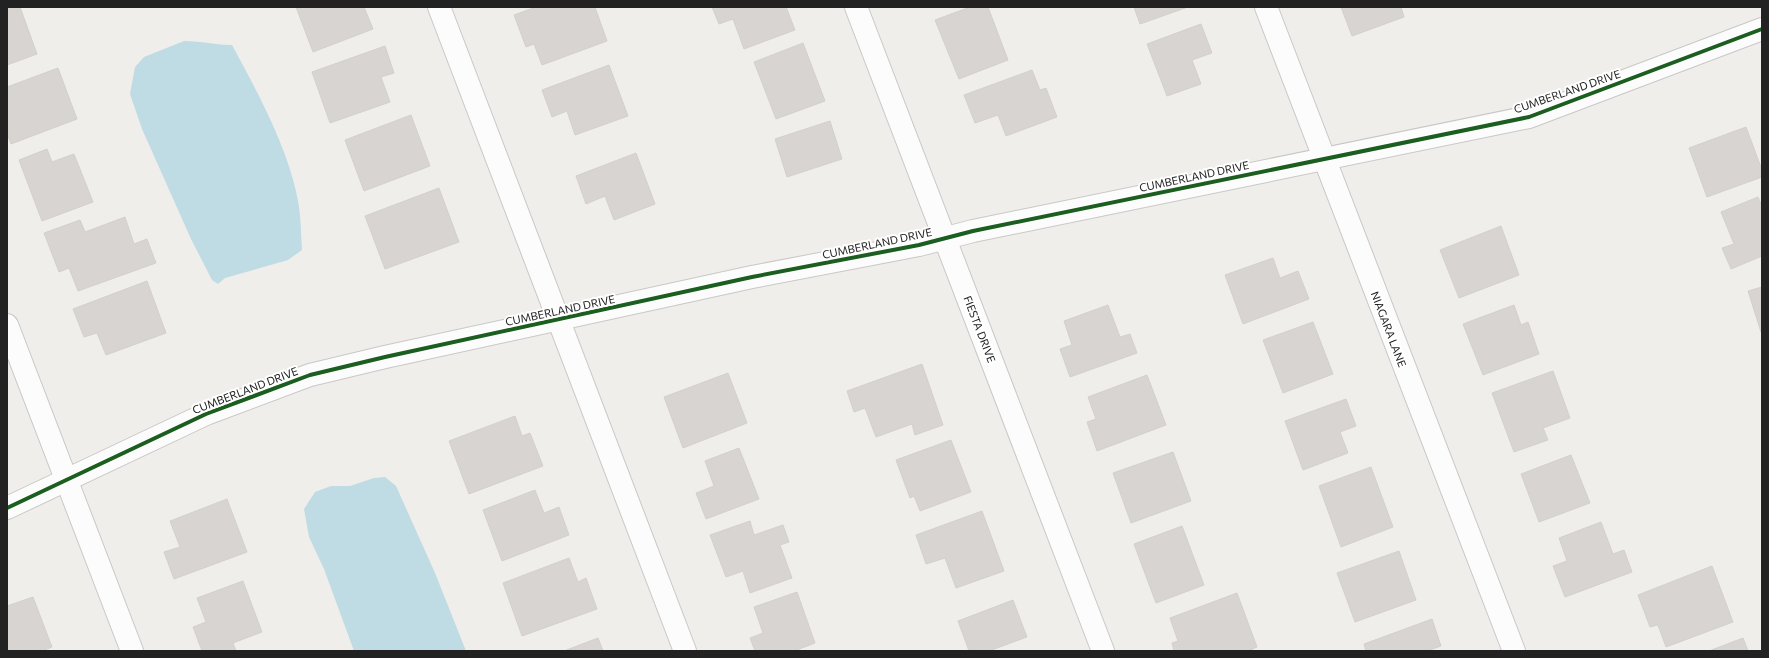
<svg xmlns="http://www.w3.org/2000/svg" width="1769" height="658" font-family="Commissioner,sans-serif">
	<rect width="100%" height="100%" fill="#f0eeeb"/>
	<!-- water -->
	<g fill="#bfdbe3">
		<path d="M184 41C201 41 216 45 232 45 258 93 291 153 299 207 301 221 301 236 302 250L288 260 225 278 218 284 212 280 191 239 142 129 130 94 135 67 144 57Z"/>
		<path d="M385 477 396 486 435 573 466 651H354L324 569 309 537 304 509 315 492 331 486H350L374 478Z"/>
	</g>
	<!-- building -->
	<g fill="#d7d4d2" stroke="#d3d0cc">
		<path d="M7 7H20L37 54 7 65Z"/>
		<path d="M296 7H364L373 29 313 52Z"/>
		<path d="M536 7H595L607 41 542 65 534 44 526 47 514 15Z"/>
		<path d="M712 7H786L795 30 744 49 733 19 719 24Z"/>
		<path d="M970 7H988L1008 60 959 79 935 20Z"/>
		<path d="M1134 7H1188L1140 24Z"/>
		<path d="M1341 7H1401L1404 17 1352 36Z"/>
		<path d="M1201 24 1212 53 1192 60 1201 84 1167 96 1147 44Z"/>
		<path d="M803 43 825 101 776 119 754 62Z"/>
		<path d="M385 46 394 73 381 77 390 102 330 123 312 72Z"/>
		<path d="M609 65 628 116 575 135 567 111 552 117 542 90Z"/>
		<path d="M58 68 77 119 11 144 7 133V87Z"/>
		<path d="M1032 70 1040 90 1046 88 1057 117 1006 136 998 115 975 123 964 95Z"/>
		<path d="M411 115 430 166 364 191 345 140Z"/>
		<path d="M830 121 842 159 787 177 775 139Z"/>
		<path d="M1746 127 1762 170V177L1707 197 1689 148Z"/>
		<path d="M47 149 52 162 74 154 93 202 42 221 19 160Z"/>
		<path d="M636 153 655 204 614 220 605 196 586 204 576 176Z"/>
		<path d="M439 188 459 242 385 269 365 216Z"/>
		<path d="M1758 197 1762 206V256L1731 269 1722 248 1734 244 1721 212Z"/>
		<path d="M125 217 134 244 147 239 156 263 78 291 69 268 59 272 44 233 80 220 85 232Z"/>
		<path d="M1501 226 1519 275 1459 298 1440 250Z"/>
		<path d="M1273 258 1280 278 1298 271 1309 299 1243 324 1225 275Z"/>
		<path d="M147 281 166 333 106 355 97 333 84 337 73 309Z"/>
		<path d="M1762 287V332H1761L1748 291Z"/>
		<path d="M1108 305 1120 337 1130 334 1137 353 1070 377 1060 349 1072 345 1064 321Z"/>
		<path d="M1514 305 1521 325 1528 322 1539 354 1483 375 1463 324Z"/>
		<path d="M1313 322 1333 374 1283 393 1263 340Z"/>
		<path d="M922 364 943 425 915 435 912 424 876 437 865 408 854 412 847 391Z"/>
		<path d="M1553 371 1570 418 1543 428 1548 440 1514 452 1492 393Z"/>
		<path d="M728 373 747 423 683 448 664 397Z"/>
		<path d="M1147 375 1166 425 1097 451 1087 422 1096 419 1088 397Z"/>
		<path d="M1346 399 1356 426 1340 432 1348 453 1303 470 1285 421Z"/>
		<path d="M515 416 522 436 530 433 543 466 469 494 449 441Z"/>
		<path d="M951 440 971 492 920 511 914 496 910 498 896 460Z"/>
		<path d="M739 448 759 499 706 519 696 493 714 486 705 461Z"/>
		<path d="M1173 452 1191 501 1131 523 1113 473Z"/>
		<path d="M1571 455 1590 503 1539 522 1521 474Z"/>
		<path d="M1371 467 1393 527 1341 547 1319 486Z"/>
		<path d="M535 490 544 513 559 507 569 535 502 561 483 510Z"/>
		<path d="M227 499 247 552 174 579 164 552 180 547 170 521Z"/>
		<path d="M982 511 1004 571 956 588 945 558 926 564 916 535Z"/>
		<path d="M750 521 754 535 783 525 789 542 780 545 792 578 750 593 743 571 726 577 710 535Z"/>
		<path d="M1601 522 1613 554 1624 550 1632 572 1565 597 1553 566 1567 561 1559 538Z"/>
		<path d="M1182 526 1204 585 1156 603 1134 544Z"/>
		<path d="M1399 551 1416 600 1355 622 1337 573Z"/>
		<path d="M569 558 578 582 586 578 597 609 522 636 503 583Z"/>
		<path d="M1712 566 1733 622 1666 647 1658 625 1650 627 1638 595Z"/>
		<path d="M243 581 262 632 233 643 236 651H202L193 627 206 622 197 598Z"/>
		<path d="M797 592 815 643 794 651H755L750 638 763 633 754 607Z"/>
		<path d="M1237 593 1257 647 1248 651H1174L1172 643 1178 641 1170 618Z"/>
		<path d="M33 597 52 647 42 651H7V606Z"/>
		<path d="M1013 600 1027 637 989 651H969L958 621Z"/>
		<path d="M1432 619 1441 646 1427 651H1366L1364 644Z"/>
		<path d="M598 638 603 651H564Z"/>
		<path d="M1743 638 1748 651H1709Z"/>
	</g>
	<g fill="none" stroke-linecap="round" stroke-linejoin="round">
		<!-- minor casing -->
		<g stroke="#c9c8c7" stroke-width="24">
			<g id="minor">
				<path d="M439 7 685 651"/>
				<path d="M856 7 1103 651"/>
				<path d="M1266 7 1514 651"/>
				<path d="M7 325 132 651"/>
				<path d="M7 508 206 414 310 375 385 357 752 277 919 245 973 231 1529 117 1762 29"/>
			</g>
		</g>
		<!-- minor -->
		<use href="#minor" stroke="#fdfcfc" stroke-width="22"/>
		<!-- cycleway casing -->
		<g stroke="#fff" stroke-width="6">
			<path id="cycleway" d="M7 508 206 414 310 375 385 357 752 277 919 245 973 231 1529 117 1762 29"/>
		</g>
		<!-- cycleway -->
		<use href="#cycleway" stroke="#1b5e20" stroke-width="4"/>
	</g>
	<g text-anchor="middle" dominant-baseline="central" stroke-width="4" stroke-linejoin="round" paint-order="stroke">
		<!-- street labels -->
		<g font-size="11" fill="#222" stroke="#fff">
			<text transform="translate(1567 91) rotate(-19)">CUMBERLAND DRIVE</text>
			<text transform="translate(1194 176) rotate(-12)">CUMBERLAND DRIVE</text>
			<text transform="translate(877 243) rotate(-12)">CUMBERLAND DRIVE</text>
			<text transform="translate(560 310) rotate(-12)">CUMBERLAND DRIVE</text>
			<text transform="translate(980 329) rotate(69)">FIESTA DRIVE</text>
			<text transform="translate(1389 329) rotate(69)">NIAGARA LANE</text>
			<text transform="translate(245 390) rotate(-21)">CUMBERLAND DRIVE</text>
		</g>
	</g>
	<!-- border -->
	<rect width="1769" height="658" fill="none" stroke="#222222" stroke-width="16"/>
</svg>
